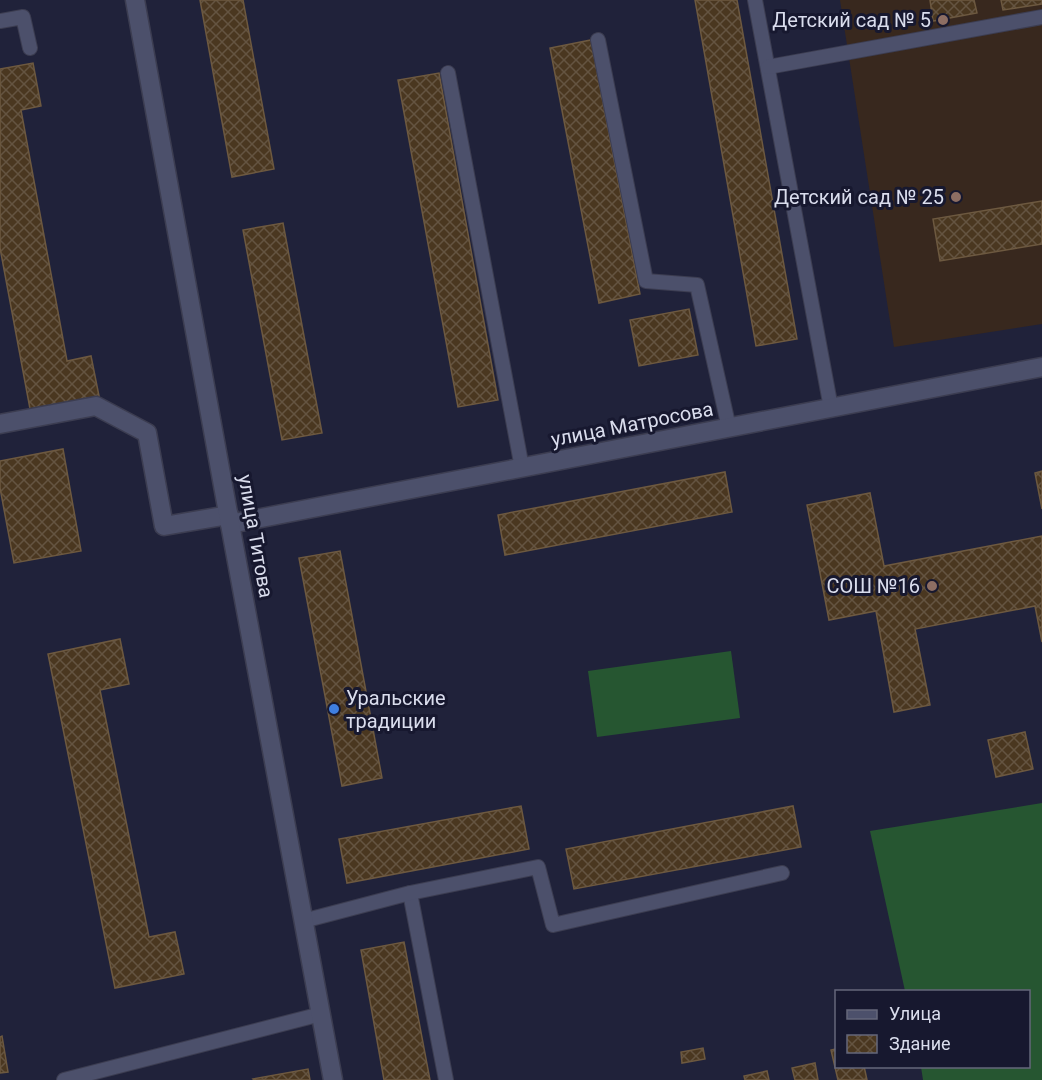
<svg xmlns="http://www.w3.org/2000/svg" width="1042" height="1080" font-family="Roboto,sans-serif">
	<defs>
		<pattern id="building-cross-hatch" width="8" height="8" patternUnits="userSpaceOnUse" patternTransform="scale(1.5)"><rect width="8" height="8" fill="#4a3720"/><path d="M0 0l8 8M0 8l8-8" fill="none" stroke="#645441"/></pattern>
	</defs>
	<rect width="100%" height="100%" fill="#20223a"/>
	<!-- education -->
	<path fill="#38281e" d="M840 0H1042V324L894 347Z"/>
	<!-- pitch -->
	<g fill="#265631">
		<path d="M731 651 740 718 597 737 588 671Z"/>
		<path d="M1042 803V1080H923L921 1067 1028 1066V992L905 991 870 831Z"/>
	</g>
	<!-- building -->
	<g fill="url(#building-cross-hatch)" stroke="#6d5940" stroke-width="1.5">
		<path d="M200 0H243L274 169 232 177Z"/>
		<path d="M695 0H737L797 339 756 346Z"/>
		<path d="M930 0H974L977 13 933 21Z"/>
		<path d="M1001 0H1042V4L1003 10Z"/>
		<path d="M591 40 640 294 599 303 550 48Z"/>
		<path d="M33 63 41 106 21 110 67 361 91 356 100 401 31 414 0 248V69Z"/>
		<path d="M439 73 498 400 458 407 398 80Z"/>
		<path d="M1042 201V244L940 261 933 219Z"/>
		<path d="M283 223 322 433 282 440 243 230Z"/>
		<path d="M689 309 698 355 639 366 630 320Z"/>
		<path d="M63 449 81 551 14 563 0 488V461Z"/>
		<path d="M1042 471V509L1035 473Z"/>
		<path d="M725 472 732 512 505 555 498 515Z"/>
		<path d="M870 493 884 566 1042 536V642L1035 606 915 629 930 705 894 712 876 611 829 620 807 505Z"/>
		<path d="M340 551 382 778 342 786 299 558Z"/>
		<path d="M120 639 129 684 100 690 149 937 175 932 184 974 115 988 48 654Z"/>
		<path d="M1025 732 1033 769 996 777 988 740Z"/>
		<path d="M521 806 529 849 347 883 339 839Z"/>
		<path d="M793 806 801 847 574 889 566 849Z"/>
		<path d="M404 942 430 1080H384L361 950Z"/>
		<path d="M2 1036 8 1072 0 1073V1037Z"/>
		<path d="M703 1048 705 1059 682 1063 681 1052Z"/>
		<path d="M836 1049V1066H864L867 1080H838L831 1050Z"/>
		<path d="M815 1063 818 1080H795L792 1068Z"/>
		<path d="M308 1069 310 1080H254L253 1079Z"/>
		<path d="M767 1071 769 1080H745L744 1076Z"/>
	</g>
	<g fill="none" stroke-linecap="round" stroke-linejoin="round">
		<!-- lane casing -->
		<g stroke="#3c3d51" stroke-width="16">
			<g id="lane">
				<path d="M755 0 831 408"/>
				<path d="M0 21 23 17 30 48"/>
				<path d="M598 40 646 281 697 285 729 428"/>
				<path d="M768 67 1042 17"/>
				<path d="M448 73 522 468"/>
				<path d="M410 893 446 1080"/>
				<path d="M303 921 410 893 538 867 553 925 782 873"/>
				<path d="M64 1080 321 1014"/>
			</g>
		</g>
		<!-- street casing -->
		<g stroke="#3c3d51" stroke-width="21">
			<g id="street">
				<path d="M0 424 96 406 147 433 164 526 229 515"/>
				<path d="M230 524 1042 367"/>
			</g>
		</g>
		<!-- secondary casing -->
		<g stroke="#3c3d51" stroke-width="21">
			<path id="secondary" d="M135 0 230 524 333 1080"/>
		</g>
		<!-- lane -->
		<use href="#lane" stroke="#4c506b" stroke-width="14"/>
		<!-- street -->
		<use href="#street" stroke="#4c506b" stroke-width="18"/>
		<!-- secondary -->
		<use href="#secondary" stroke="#4c506b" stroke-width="18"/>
	</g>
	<!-- markers -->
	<g fill="#8d6e63" stroke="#17182f" stroke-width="2">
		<circle cx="943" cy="20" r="6"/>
		<circle cx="956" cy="197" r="6"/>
		<circle cx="932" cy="586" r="6"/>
	</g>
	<circle fill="#3f7fe0" stroke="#17182f" stroke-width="2" cx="334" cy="709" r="6"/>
	<g text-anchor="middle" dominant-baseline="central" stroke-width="6" stroke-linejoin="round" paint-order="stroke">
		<!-- poi labels -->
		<g font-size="20" fill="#dadded" stroke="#17182f" text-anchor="end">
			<text x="931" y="20">Детский сад № 5</text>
			<text x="944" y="197">Детский сад № 25</text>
			<text x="920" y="586">СОШ №16</text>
			<text x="346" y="698" text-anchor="start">Уральские<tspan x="346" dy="23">традиции</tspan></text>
		</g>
		<!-- street labels -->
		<g font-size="20" fill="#dadded" stroke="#17182f">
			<text transform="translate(632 424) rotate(-11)">улица Матросова</text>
			<text transform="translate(256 536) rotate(80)">улица Титова</text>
		</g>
	</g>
	<!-- legend -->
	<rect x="835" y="990" width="195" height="78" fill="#17182f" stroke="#65677b" stroke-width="1.5"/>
	<rect x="847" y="1010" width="30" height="9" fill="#4c506b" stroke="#65677b" stroke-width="1.5"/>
	<text x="889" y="1020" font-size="18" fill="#dadded">Улица</text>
	<rect x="847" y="1035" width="30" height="18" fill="url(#building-cross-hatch)" stroke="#65677b" stroke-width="1.5"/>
	<text x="889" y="1050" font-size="18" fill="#dadded">Здание</text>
</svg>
